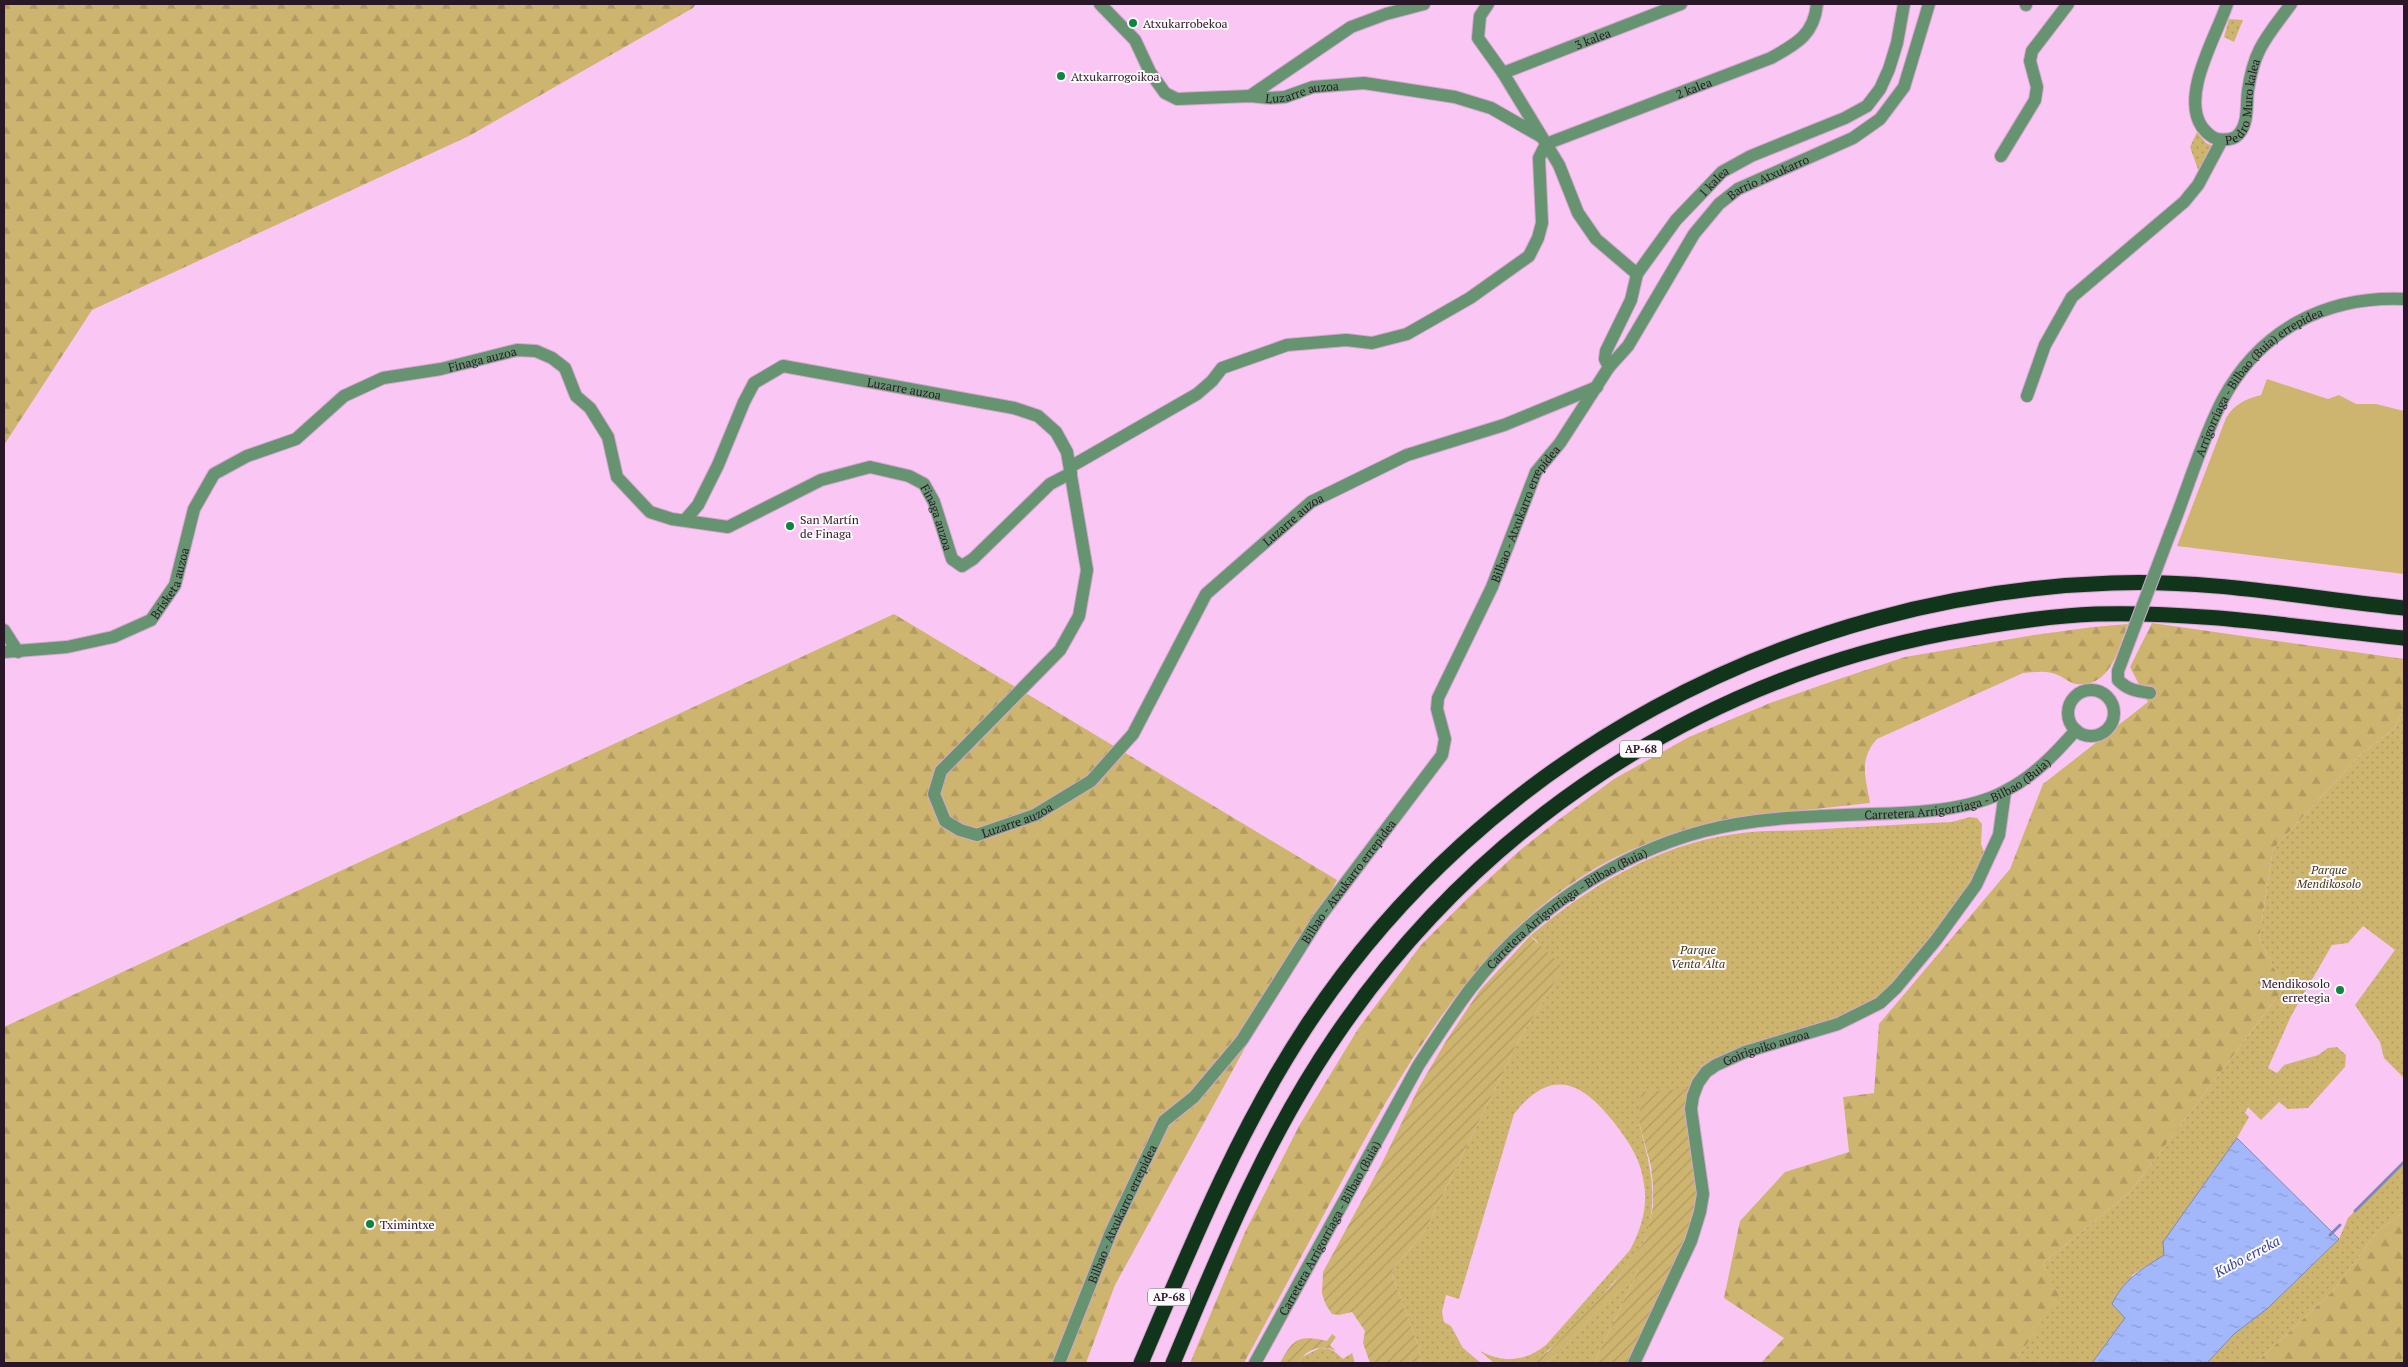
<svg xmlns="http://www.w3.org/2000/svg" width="2408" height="1367" font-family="'PT Serif',serif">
	<defs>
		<pattern id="grass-dots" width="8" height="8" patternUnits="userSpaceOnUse" patternTransform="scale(1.25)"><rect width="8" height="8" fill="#ceb56f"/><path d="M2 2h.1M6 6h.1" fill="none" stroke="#b19b60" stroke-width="1.8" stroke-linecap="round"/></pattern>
		<pattern id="forest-firs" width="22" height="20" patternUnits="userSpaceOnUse" patternTransform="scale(1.25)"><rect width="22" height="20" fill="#ceb56f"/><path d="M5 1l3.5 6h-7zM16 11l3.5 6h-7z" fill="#b19b60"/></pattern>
		<pattern id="garden-furrows" width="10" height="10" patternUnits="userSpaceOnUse" patternTransform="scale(1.25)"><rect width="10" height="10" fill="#ceb56f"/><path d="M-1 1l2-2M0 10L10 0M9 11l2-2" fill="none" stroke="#b19b60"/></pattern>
		<pattern id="water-ripples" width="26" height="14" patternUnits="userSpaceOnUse" patternTransform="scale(1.25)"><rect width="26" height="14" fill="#a3b8fb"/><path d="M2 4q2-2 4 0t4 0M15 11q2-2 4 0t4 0" fill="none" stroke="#8c9dd7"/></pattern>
	</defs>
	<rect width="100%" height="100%" fill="#fac6f4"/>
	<!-- grass -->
	<g fill="url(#grass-dots)">
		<path d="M2229 19 2243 20 2234 42 2224 37Z"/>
		<path d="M2197 132 2206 143 2215 147 2200 175 2190 147Z"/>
		<path d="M2404 707V1078L2384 1058 2380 1042 2355 1005 2395 950 2363 926 2348 943 2332 945 2291 1016 2268 1068 2277 1073 2284 1065 2318 1055 2328 1048 2337 1047 2346 1055 2345 1067 2308 1108 2288 1109 2279 1102 2261 1120 2248 1107 2245 1113 2249 1117 2237 1138 2175 1226 2164 1255 2132 1275 2125 1318 2092 1363H2014L2058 1296 2043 1263 2130 1192 2284 988 2259 938 2273 849 2360 755 2395 728Z"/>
		<path d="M1970 817 1977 818 1982 824 1981 844 1988 862 1880 1003 1745 1052 1639 1122C1647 1155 1657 1186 1650 1220 1649 1227 1647 1236 1644 1242 1630 1266 1553 1356 1529 1363 1519 1366 1505 1363 1494 1363L1480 1351C1503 1363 1525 1362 1546 1345L1630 1250C1641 1230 1648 1207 1644 1184 1641 1159 1628 1140 1612 1120 1580 1080 1550 1068 1514 1114L1459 1299 1446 1295 1442 1312 1444 1322 1451 1326 1463 1348 1481 1363H1421L1418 1345 1392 1275 1393 1269 1425 1231 1520 1038 1559 976 1536 940 1530 936C1587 887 1659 844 1735 834 1759 830 1784 831 1808 830 1856 827 1904 824 1952 822Z"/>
		<path d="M2404 1161V1212L2378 1231 2333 1291 2256 1363H2207L2234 1334 2268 1308 2339 1239 2348 1218Z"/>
		<path d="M1638 1266 1637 1273 1594 1363H1545L1559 1353Z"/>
		<path d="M1320 1348C1331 1348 1335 1351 1343 1359L1352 1353 1355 1363H1298L1302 1357Z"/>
	</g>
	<!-- forest -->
	<g fill="url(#forest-firs)">
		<path d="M4 4H696L693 8 469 136 92 310 4 445Z"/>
		<path d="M894 614 1337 880 1115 1285 1086 1363H4V1027Z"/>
		<path d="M2152 623 2404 659V707L2395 728 2360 755 2273 849 2259 938 2284 988 2130 1192 2043 1263 2059 1296 2014 1363H1761L1784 1338 1724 1298 1740 1221 1785 1172 1849 1152 1843 1097 1874 1093 1879 1024 2010 869 2043 784 2148 702 2130 667Z"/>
		<path d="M2128 624C2118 649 2111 688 2076 684 2070 683 2063 677 2058 675 2047 670 2036 672 2023 673L1877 739C1858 760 1866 778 1870 803 1796 812 1718 815 1648 843 1495 902 1410 1055 1336 1192 1305 1249 1275 1306 1244 1363H1190L1245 1232 1299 1126 1358 1029 1421 945 1469 897 1519 851 1557 821 1614 779 1689 737 1770 703 1836 680 1905 657 2034 635 2093 627Z"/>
		<path d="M2404 1212V1363H2256L2333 1291 2378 1231Z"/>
	</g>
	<!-- garden -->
	<g fill="url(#garden-furrows)">
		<path d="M1530 936 1561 965 1559 976 1520 1038 1425 1231 1393 1269 1392 1275 1418 1345 1421 1363H1370L1363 1343 1365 1331 1352 1312 1339 1315 1332 1314 1326 1305 1322 1294 1323 1272 1382 1163 1419 1087 1446 1041 1480 990Z"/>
		<path d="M1696 1088 1701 1209 1634 1363H1594L1637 1273 1638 1267 1559 1353 1545 1363H1528L1549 1351 1613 1284 1645 1241 1653 1207V1186L1651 1166 1639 1122 1641 1092Z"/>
		<path d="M1332 1334 1336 1337 1330 1345 1336 1351C1321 1344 1306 1349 1298 1363H1280C1293 1338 1300 1335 1327 1341Z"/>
	</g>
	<!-- pitch -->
	<path fill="#ceb56f" d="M2267 379 2328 399 2339 395 2356 404H2376L2404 411V574L2177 546 2226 418C2234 404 2246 399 2261 395Z"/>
	<!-- water -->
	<path fill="url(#water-ripples)" stroke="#7e87bb" d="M2237 1138 2339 1239 2268 1308 2234 1334 2207 1363H2092L2125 1318 2112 1304C2124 1279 2142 1269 2164 1255L2163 1242Z"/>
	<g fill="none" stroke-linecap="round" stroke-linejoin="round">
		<!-- stream -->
		<g stroke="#7e87bb" stroke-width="3">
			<path d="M2355 1211 2404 1162"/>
			<path d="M2330 1235 2340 1225"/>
		</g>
		<!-- minor casing -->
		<g stroke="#d4a6cf" stroke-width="14">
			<g id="minor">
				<path id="s1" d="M1100 4 1135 40 1150 72 1165 93 1177 99 1250 96 1270 98 1285 97 1313 87 1364 83 1455 97 1491 108 1540 136"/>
				<path id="s2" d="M1488 4 1480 16 1478 38 1503 73 1559 165 1578 213 1596 239 1637 274 1676 220 1722 172 1751 156 1845 118 1867 106 1880 89 1889 69 1897 43 1904 4"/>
				<path id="s3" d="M2227 4C2217 35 2180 95 2202 127 2206 132 2210 137 2217 139 2224 140 2233 140 2238 135 2249 124 2246 105 2248 91 2254 48 2267 37 2291 4"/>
				<path d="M2026 5V4"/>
				<path id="s4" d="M1503 73 1681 4"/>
				<path d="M1250 96 1351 27 1386 14 1424 4"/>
				<path id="s5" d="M1546 144 1771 58C1796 44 1814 35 1817 4"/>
				<path d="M2001 156 2035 100 2037 87 2030 61 2032 51 2068 4"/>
				<path d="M1609 367 1605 359 1606 351 1631 300 1637 274"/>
				<path d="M2027 396 2045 345 2072 297 2184 202 2198 185 2222 140"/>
				<path d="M1070 467 1197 394 1212 381 1222 368 1287 345 1346 340 1372 343 1407 334 1470 298 1529 256 1538 238 1542 223 1539 158 1546 144"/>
				<path id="s6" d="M685 520 698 505 718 465 744 402 754 383 783 366 1014 408 1038 416 1056 432 1067 452 1087 570 1079 616 1060 650 941 771 934 794 945 821 960 830 977 835 1035 815 1091 781 1133 734 1206 594 1311 502 1407 455 1504 425 1597 387"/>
				<path id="s7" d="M2170 533C2187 491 2202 439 2223 399 2261 329 2326 296 2404 299"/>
				<path d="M4 630 18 652"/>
				<path id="s8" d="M4 652 67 647 113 637 151 620 175 585 194 509 214 474 247 456 296 439 344 396 383 378 441 369 517 350 536 351 552 358 565 368 576 396 590 408 608 437 617 477 650 512 672 519 728 527 821 480 870 467 909 476 924 484 934 502 952 559 962 566 973 559 1050 484 1071 473"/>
				<path d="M2118 671V680C2128 690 2136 691 2150 693"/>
				<circle cx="2091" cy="713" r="23"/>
				<path id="s9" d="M1059 1363 1111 1232 1164 1121 1194 1097 1242 1040 1319 918 1442 755 1445 739 1437 709 1438 698 1492 587 1536 472 1560 443 1609 367 1628 346 1694 234 1719 204 1738 189 1853 138 1880 119 1904 87 1929 4"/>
				<path id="s10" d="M1255 1363 1418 1066C1435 1040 1452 1013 1471 988 1528 914 1613 855 1704 831 1758 817 1816 816 1871 814 1912 813 1969 811 2005 791 2033 777 2055 754 2076 730"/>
				<path id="s11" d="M1634 1363 1691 1241 1700 1212 1703 1194 1691 1109 1693 1096 1698 1083 1706 1072 1716 1065 1745 1052 1838 1024 1880 1003 1896 988 1936 940 1976 885 1999 835 2005 792"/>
			</g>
		</g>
		<!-- highway casing -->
		<g stroke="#d4a6cf" stroke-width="17">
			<g id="highway">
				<path d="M1141 1363C1190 1248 1237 1132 1306 1027 1484 756 1790 594 2112 583 2209 579 2307 598 2404 608"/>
				<path d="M1173 1363C1220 1251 1266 1138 1335 1037 1478 826 1696 681 1947 633 1996 624 2046 616 2096 614 2200 611 2302 628 2404 638"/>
			</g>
		</g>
		<!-- minor -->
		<use href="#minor" stroke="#669370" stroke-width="12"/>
		<!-- highway -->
		<use href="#highway" stroke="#10351b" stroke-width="15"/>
		<!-- minor-bridge casing -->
		<g stroke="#d4a6cf" stroke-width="14" stroke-linecap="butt">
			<path id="minor-bridge" d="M2118 671 2170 533"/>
		</g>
		<!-- minor-bridge -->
		<use href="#minor-bridge" stroke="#669370" stroke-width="12"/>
	</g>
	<!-- markers -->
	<g fill="#0c853e" stroke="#fef9fd" stroke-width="2">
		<circle cx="1133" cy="23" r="5"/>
		<circle cx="1061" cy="76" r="5"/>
		<circle cx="790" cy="526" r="5"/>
		<circle cx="2340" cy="990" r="5"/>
		<circle cx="370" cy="1224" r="5"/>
	</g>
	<g text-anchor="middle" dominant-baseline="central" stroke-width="4" stroke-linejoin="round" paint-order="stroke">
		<!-- shield labels -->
		<g fill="#fef9fd" stroke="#695a67" stroke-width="1">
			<rect x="1620" y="740.5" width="42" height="17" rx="4"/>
			<rect x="1148" y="1288.5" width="42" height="17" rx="4"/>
		</g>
		<g font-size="11" font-weight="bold" fill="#291627">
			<text x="1641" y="749">AP-68</text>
			<text x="1169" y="1297">AP-68</text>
		</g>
		<!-- poi labels -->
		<g font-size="12" fill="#291627" stroke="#fef9fd" text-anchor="start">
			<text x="1143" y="23">Atxukarrobekoa</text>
			<text x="1071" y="76">Atxukarrogoikoa</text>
			<text x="800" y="519">San Martín<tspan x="800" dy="14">de Finaga</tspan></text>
			<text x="2330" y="983" text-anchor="end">Mendikosolo<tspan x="2330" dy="14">erretegia</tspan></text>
			<text x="380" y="1224">Tximintxe</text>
		</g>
		<!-- street labels -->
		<g font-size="12" fill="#291627" stroke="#fef9fd">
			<text stroke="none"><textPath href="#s4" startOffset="96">3 kalea</textPath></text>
			<text stroke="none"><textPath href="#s5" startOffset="158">2 kalea</textPath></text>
			<text stroke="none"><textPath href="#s1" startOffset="251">Luzarre auzoa</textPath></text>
			<text stroke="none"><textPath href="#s3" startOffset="204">Pedro Muro kalea</textPath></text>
			<text stroke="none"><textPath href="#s9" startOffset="1412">Barrio Atxukarro</textPath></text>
			<text stroke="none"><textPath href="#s2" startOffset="445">1 kalea</textPath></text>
			<text stroke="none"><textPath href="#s8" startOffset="611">Finaga auzoa</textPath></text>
			<text stroke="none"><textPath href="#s7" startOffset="181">Arrigorriaga - Bilbao (Buia) errepidea</textPath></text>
			<text stroke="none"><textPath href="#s6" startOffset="311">Luzarre auzoa</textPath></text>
			<text stroke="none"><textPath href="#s9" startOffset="988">Bilbao - Atxukarro errepidea</textPath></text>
			<text stroke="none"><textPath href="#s8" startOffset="1199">Finaga auzoa</textPath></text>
			<text stroke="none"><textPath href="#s6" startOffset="1421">Luzarre auzoa</textPath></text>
			<text stroke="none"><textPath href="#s8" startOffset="194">Brisketa auzoa</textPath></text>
			<text stroke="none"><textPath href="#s10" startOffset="979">Carretera Arrigorriaga - Bilbao (Buia)</textPath></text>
			<text stroke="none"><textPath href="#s6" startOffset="1001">Luzarre auzoa</textPath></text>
			<text stroke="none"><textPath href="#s9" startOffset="568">Bilbao - Atxukarro errepidea</textPath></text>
			<text stroke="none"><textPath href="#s10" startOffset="559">Carretera Arrigorriaga - Bilbao (Buia)</textPath></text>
			<text stroke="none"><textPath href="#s11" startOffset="375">Goirigoiko auzoa</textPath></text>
			<text stroke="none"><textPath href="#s9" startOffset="162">Bilbao - Atxukarro errepidea</textPath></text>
			<text stroke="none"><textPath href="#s10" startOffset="154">Carretera Arrigorriaga - Bilbao (Buia)</textPath></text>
		</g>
		<!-- park labels -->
		<g font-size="12" font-style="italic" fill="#423716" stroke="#fef9fd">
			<text x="2329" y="869">Parque<tspan x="2329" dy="14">Mendikosolo</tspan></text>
			<text x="1698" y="949">Parque<tspan x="1698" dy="14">Venta Alta</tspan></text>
		</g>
		<!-- water labels -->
		<g font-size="14" font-style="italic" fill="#334491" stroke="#fef9fd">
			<text transform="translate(2247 1256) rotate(-28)">Kubo erreka</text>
		</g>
	</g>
	<!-- border -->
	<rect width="2408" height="1367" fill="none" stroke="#291627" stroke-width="10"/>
</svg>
